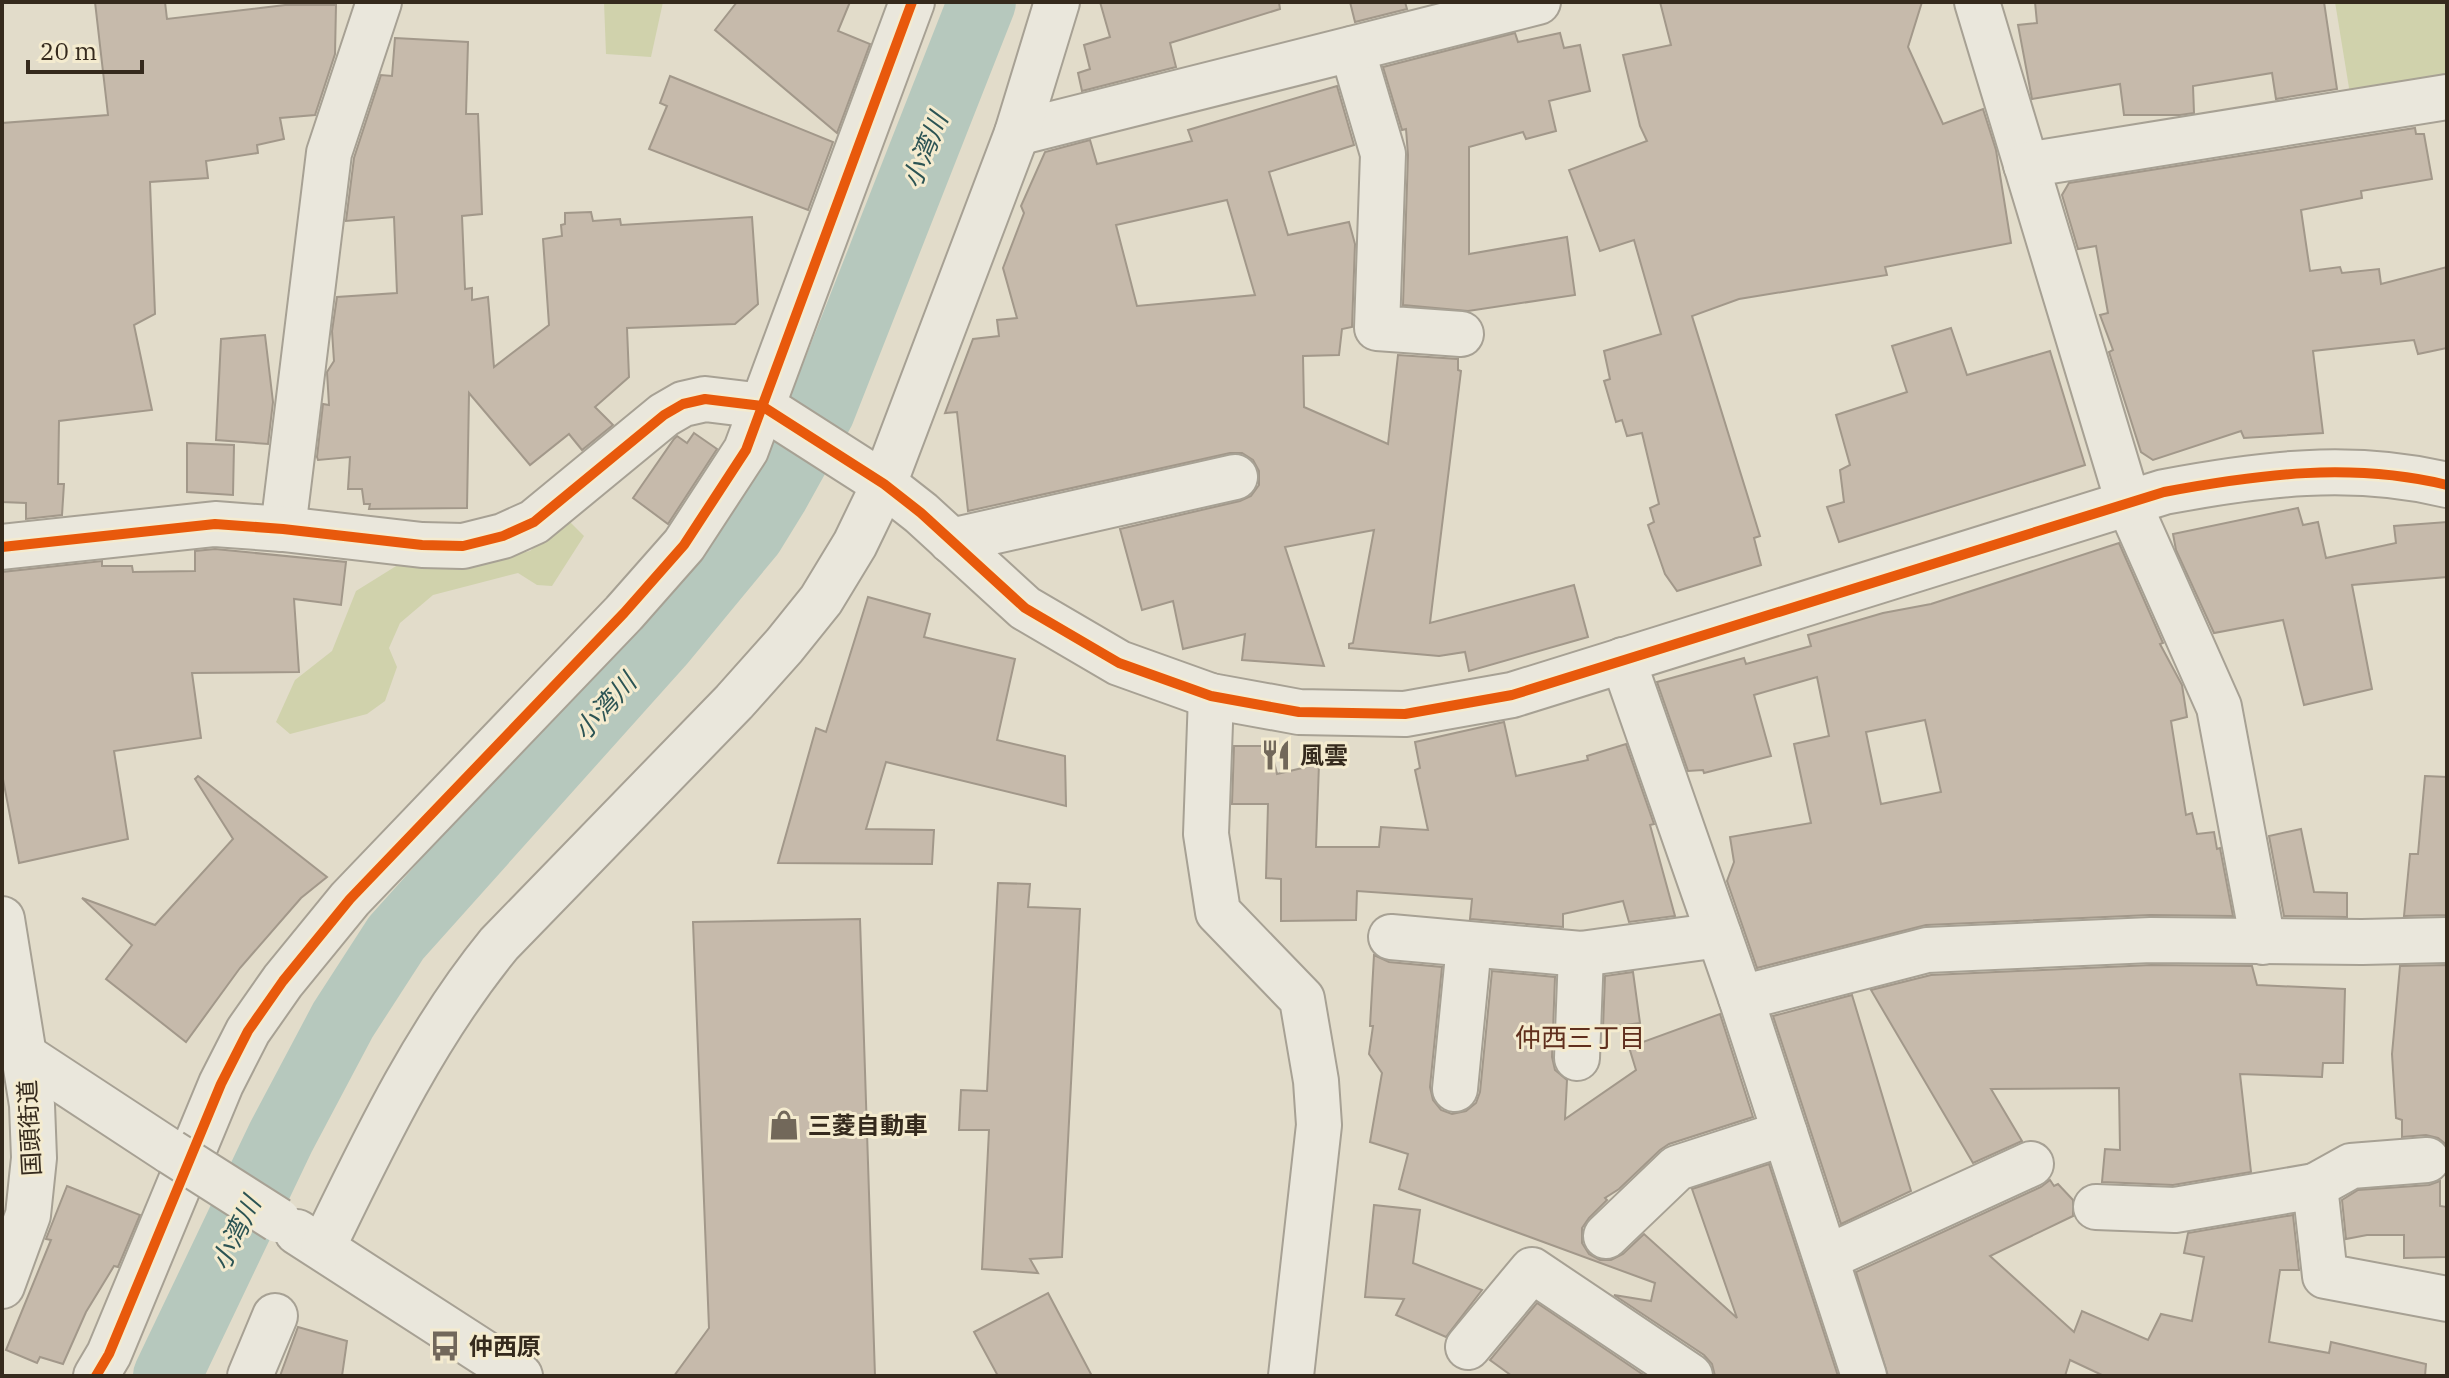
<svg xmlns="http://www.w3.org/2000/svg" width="2449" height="1378" font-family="'IBM Plex Serif','Noto Sans JP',serif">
	<rect width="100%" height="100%" fill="#e2dcca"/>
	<!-- green -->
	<g fill="#d0d2ac">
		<path d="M604 2H663L651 57 606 54Z"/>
		<path d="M2335 2H2447V78L2350 94Z"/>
		<path d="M567 519 584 536 552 586 537 585 518 573 433 595 400 623 389 648 397 667 385 701 367 714 290 734 276 722 295 680 332 651 356 591 401 563 464 565 530 551Z"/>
	</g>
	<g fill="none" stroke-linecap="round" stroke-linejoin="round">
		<!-- river -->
		<path stroke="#b6c8bd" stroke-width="68" d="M167 1376 281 1137 343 1020 396 938 661 642 751 533 775 494 821 411 982 2"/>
	</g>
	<!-- building -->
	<g fill="#c6baab" stroke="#a2988a" stroke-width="2" fill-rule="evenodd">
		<path d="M95 2H165L167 19 285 5H336L335 54 315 115 280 118 284 139 257 145 258 153 206 161 208 178 150 182 155 314 134 325 152 410 59 421 58 484H64L62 515 26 519V503L2 502V123L108 115Z"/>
		<path d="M737 2H850L838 31 870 44 837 133 715 30Z"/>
		<path d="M1100 2H1279L1280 9 1170 43 1176 67 1082 91 1078 73 1090 69 1084 45 1110 37Z"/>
		<path d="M1350 2H1405L1407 9 1355 22Z"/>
		<path d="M1660 2H1922L1908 47 1943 124 1983 109 1996 150 2011 243 1885 267 1887 275 1739 299 1692 316 1760 536 1754 538 1761 565 1677 591 1665 574 1648 525 1654 522 1650 508 1659 504 1642 433 1627 436 1622 420 1616 422 1604 381 1610 379 1604 351 1661 334 1634 240 1600 251 1569 170 1647 141 1640 126 1623 55 1671 45Z"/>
		<path d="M2035 2H2324L2337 89 2276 99 2272 73 2193 86 2194 113 2180 115H2124L2120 84 2032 99 2018 25 2037 23Z"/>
		<path d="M1515 33 1518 42 1560 33 1564 48 1580 45 1590 91 1549 101 1556 131 1526 139 1523 132 1469 147V254L1567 237 1575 295 1468 311 1403 305 1408 155 1406 129 1402 130 1383 67Z"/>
		<path d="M395 38 468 42 466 114H478L482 214 462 216 465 289 472 288V300L488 297 494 367 549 325 543 239 562 236 561 225 565 224V213L591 212 593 221 620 219 621 225 752 217 758 304 735 324 627 328 629 377 595 407 613 425 582 450 569 434 530 465 469 393 467 508 369 509 370 504H364L362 489H348L350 457 318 460 317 457 323 404 329 405 327 372 334 361 332 331 337 297 397 293 394 217 346 221 354 158 381 75 392 76Z"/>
		<path d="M670 76 833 142 808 210 649 149 667 106 660 103Z"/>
		<path d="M1337 86 1354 145 1269 172 1288 235 1349 222 1355 244 1352 327 1342 329 1339 355 1303 356 1304 407 1388 444 1398 355 1458 359V370L1461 371 1430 623 1574 585 1588 637 1469 671 1465 652 1439 656 1349 648V644L1353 643 1374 530 1285 547 1324 666 1242 660 1245 634 1183 649 1173 601 1142 610 1120 529 1240 501 1251 496 1259 485V471L1253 460 1242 453H1230L968 511 957 412 945 413 973 339 999 336 997 320 1017 318 1003 268 1024 213 1021 206 1045 152 1090 140 1097 164 1192 141 1188 130ZM1227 200 1255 295 1137 306 1116 225Z"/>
		<path d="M2415 128 2416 134H2424L2432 179 2361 191 2362 198 2301 210 2310 271 2340 267 2342 273 2379 269 2381 284 2447 267V348L2418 354 2414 340 2313 351 2323 433 2244 438 2241 431 2153 460 2141 452 2109 352 2113 350 2100 315 2108 313 2096 246 2078 249 2062 195 2069 183Z"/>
		<path d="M1951 328 1967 375 2050 351 2085 465 1839 542 1827 507 1844 502 1840 470 1850 465 1836 415 1907 392 1892 346Z"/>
		<path d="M265 335 273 402 268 444 216 440 221 339Z"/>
		<path d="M694 433 717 449 668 524 633 498 674 439 677 436 687 443Z"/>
		<path d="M187 443 234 445 233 495 187 492Z"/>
		<path d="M2298 508 2303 525 2318 522 2326 558 2396 543 2394 526 2447 522V577L2352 585 2372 689 2304 705 2283 620 2214 633 2176 550 2173 534Z"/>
		<path d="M2119 543 2163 643 2160 644 2182 685 2187 717 2171 721 2186 815 2192 813 2197 834 2214 832 2217 849 2220 848 2233 916 2150 915 1926 925 1757 968 1727 881 1734 862 1730 837 1811 823 1794 744 1829 736 1817 677 1754 695 1771 756 1704 773 1703 770 1688 771 1657 682 1744 658 1746 664 1811 646 1808 635 1883 613 1931 604ZM1925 720 1941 792 1881 804 1866 732Z"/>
		<path d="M215 549 346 562 341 605 294 599 299 672 192 673 201 738 114 751 128 839 19 863 2 774V572L102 561V566H132L133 572 195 571V551Z"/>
		<path d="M868 597 930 614 924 637 1015 659 997 740 1065 756 1066 806 886 762 866 829 934 830 932 864 778 863 816 728 826 732Z"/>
		<path d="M1504 722 1516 776 1588 760 1587 756 1626 744 1654 824 1650 825 1675 916 1629 922 1623 901 1563 914V927L1470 919 1472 899 1357 891 1356 920 1281 921V879L1266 878 1268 804H1232L1234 746H1270L1277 774 1319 764 1316 847H1379L1381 827 1428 830 1415 770 1420 768 1415 742Z"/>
		<path d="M198 776 327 877 301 898 240 968 186 1042 106 979 132 945 82 898 155 925 233 839 195 779Z"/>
		<path d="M2425 776 2447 777V915L2404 916 2410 854H2418Z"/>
		<path d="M2301 829 2314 892 2347 893V917L2284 916 2269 836Z"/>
		<path d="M998 883 1030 884 1028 907 1080 909 1062 1257 1030 1259 1038 1273 982 1269 989 1130H959L961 1090 987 1091Z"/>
		<path d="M860 919 875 1376H674L709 1328 693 922Z"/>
		<path d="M1374 955 1389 962 1442 967 1430 1087 1433 1100 1441 1110 1452 1114 1466 1111 1476 1103 1480 1092 1492 971 1555 977 1552 1057 1555 1070 1567 1080 1565 1119 1636 1070 1629 1047 1720 1014 1753 1117 1669 1144 1660 1150 1619 1189 1605 1198 1607 1200 1589 1218 1582 1228V1243L1589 1254 1600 1260H1611L1623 1254 1644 1234 1737 1318 1692 1189 1769 1164 1838 1376H1715L1712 1364 1704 1355 1614 1295 1651 1301 1655 1283 1399 1189 1408 1154 1370 1142 1382 1073 1369 1054 1373 1026H1370Z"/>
		<path d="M2151 965 2252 966 2257 985 2345 989 2343 1063H2323L2322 1077 2240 1074 2251 1172 2173 1185 2102 1182 2105 1149 2120 1150 2119 1088 1991 1089 2022 1141 1973 1163 1871 990 1931 975Z"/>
		<path d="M2447 965V1145L2438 1138 2426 1135 2402 1137V1120L2396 1118 2392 1054 2400 966Z"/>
		<path d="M1633 972 1640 1023 1603 1028 1605 976Z"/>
		<path d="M1852 995 1911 1191 1841 1224 1773 1016Z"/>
		<path d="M2050 1180 2054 1186 2058 1184 2073 1200V1216L1990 1256 2074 1332 2082 1311 2148 1340 2161 1314 2192 1321 2204 1257 2184 1253 2188 1233 2293 1215 2299 1270H2280L2269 1342 2329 1353 2331 1342 2426 1364 2425 1376H2104L2070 1360 2065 1376H1888L1856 1272 2041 1187Z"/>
		<path d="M2440 1181V1206L2447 1207V1257L2404 1258V1235H2367L2346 1239 2342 1200 2358 1190 2429 1185Z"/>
		<path d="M67 1186 140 1215 118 1267 114 1266 86 1312 63 1364 40 1357 37 1363 6 1350 51 1240 46 1239Z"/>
		<path d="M1374 1205 1420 1210 1413 1263 1482 1290 1446 1337 1396 1315 1404 1299 1365 1297Z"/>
		<path d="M1048 1293 1092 1376H998L974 1332Z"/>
		<path d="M1537 1303 1645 1376H1512L1490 1360Z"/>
		<path d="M298 1327 347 1341 342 1376H280Z"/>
	</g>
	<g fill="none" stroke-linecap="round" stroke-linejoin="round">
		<!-- minor casing -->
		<g stroke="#a7a194" stroke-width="48">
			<g id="minor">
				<path d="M1977 2 2128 502 2219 707 2263 942"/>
				<path d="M1352 49 1383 154 1377 328 1461 334"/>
				<path d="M1017 133 1538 2"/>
				<path d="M2026 165 2447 97"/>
				<path d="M283 529 329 153 379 2"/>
				<path d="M951 541 1235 477"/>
				<path d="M2 547 215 524 283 529 422 545 463 546 503 536 534 522 664 415 683 404 705 399 762 406 884 484 921 513 1025 608 1119 663 1211 696 1299 712 1405 714 1512 695 2164 492C2260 474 2351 462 2447 485"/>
				<path d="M1623 660 1741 998 1864 1376"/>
				<path d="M1211 696 1206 834 1218 912 1302 999 1316 1081 1319 1125 1291 1376"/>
				<path d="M2 919 32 1105 34 1158 28 1215 2 1286"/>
				<path d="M1391 937 1581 954 1719 935"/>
				<path d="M1741 998 1927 950 2151 940 2362 942 2447 940"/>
				<path d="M11 1047 171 1152"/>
				<path d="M1577 1058 1581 954"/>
				<path d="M1455 1089 1469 945"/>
				<path d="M2315 1186 2351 1166 2427 1160"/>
				<path d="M2096 1207 2175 1210 2315 1186 2325 1276 2447 1299"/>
				<path d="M297 1232 520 1376"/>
				<path d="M1606 1236 1677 1168 1785 1133"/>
				<path d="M323 1247C374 1142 424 1036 499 944L734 702 784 646 821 600 855 544 884 484 1017 133 1057 2"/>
				<path d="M1826 1258 2031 1164"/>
				<path d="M1468 1347 1532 1270 1690 1376"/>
				<path d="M96 1376 109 1354 221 1084 248 1031 283 981 350 899 624 613 684 545 746 450 912 2"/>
				<path d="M250 1376 275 1316"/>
			</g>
		</g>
		<!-- minor -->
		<use href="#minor" stroke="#eae7dc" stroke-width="44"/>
		<!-- minor-bridge casing -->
		<g stroke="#a7a194" stroke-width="48" stroke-linecap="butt">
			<path id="minor-bridge" d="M171 1152 278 1220"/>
		</g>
		<!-- minor-bridge -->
		<use href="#minor-bridge" stroke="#eae7dc" stroke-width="44"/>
		<!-- cycleway casing -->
		<g stroke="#f4ebcf" stroke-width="15">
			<g id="cycleway">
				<path d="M2 547 215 524 283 529 422 545 463 546 503 536 534 522 664 415 683 404 705 399 762 406 884 484 921 513 1025 608 1119 663 1211 696 1299 712 1405 714 1512 695 2164 492C2260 474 2351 462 2447 485"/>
				<path d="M96 1376 109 1354 221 1084 248 1031 283 981 350 899 624 613 684 545 746 450 912 2"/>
			</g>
		</g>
		<!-- cycleway -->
		<use href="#cycleway" stroke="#e8590c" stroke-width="10"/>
	</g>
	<!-- icons -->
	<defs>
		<g id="restaurant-bare" transform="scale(2.4)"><path d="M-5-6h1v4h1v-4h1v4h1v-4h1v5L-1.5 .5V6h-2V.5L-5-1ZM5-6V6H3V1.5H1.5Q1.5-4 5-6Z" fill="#72685a" stroke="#f4ebcf" stroke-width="2.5" paint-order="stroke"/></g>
		<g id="shop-bare" transform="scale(2.4)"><path d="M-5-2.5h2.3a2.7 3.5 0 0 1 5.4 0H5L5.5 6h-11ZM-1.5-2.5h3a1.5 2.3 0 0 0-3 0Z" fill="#72685a" stroke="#f4ebcf" stroke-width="2.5" paint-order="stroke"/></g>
		<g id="bus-bare" transform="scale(2.4)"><path d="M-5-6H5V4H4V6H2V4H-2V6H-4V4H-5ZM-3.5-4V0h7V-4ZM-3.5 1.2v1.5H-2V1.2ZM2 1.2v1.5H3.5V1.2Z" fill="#72685a" stroke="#f4ebcf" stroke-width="2.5" paint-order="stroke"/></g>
	</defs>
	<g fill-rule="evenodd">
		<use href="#restaurant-bare" x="1276" y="755"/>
		<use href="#shop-bare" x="784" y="1125"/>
		<use href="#bus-bare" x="445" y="1346"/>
	</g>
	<g text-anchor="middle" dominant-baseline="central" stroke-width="6" stroke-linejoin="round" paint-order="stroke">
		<!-- poi labels -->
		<g font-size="24" font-weight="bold" fill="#352a1d" stroke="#f4ebcf" text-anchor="start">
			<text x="1300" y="755">風雲</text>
			<text x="808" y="1125">三菱自動車</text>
			<text x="469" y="1346">仲西原</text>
		</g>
		<!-- street labels -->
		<g font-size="24" fill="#352a1d" stroke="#f4ebcf">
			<text transform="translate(29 1128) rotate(-93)">国頭街道</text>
		</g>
		<!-- water labels -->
		<g font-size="26" font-style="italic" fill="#2c5454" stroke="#f4ebcf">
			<text transform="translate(924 150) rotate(-68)">小湾川</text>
			<text transform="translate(604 706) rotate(-48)">小湾川</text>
			<text transform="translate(235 1233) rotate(-64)">小湾川</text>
		</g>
		<!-- neighbourhood labels -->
		<g font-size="26" fill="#602f1d" stroke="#f4ebcf">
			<text x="1580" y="1037">仲西三丁目</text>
		</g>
	</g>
	<!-- border -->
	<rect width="2449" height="1378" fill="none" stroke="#352a1d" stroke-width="8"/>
	<!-- scale -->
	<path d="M28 60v12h114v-12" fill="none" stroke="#352a1d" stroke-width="4"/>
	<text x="40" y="60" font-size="24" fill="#352a1d" stroke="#f4ebcf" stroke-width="6" paint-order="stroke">20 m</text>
</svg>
